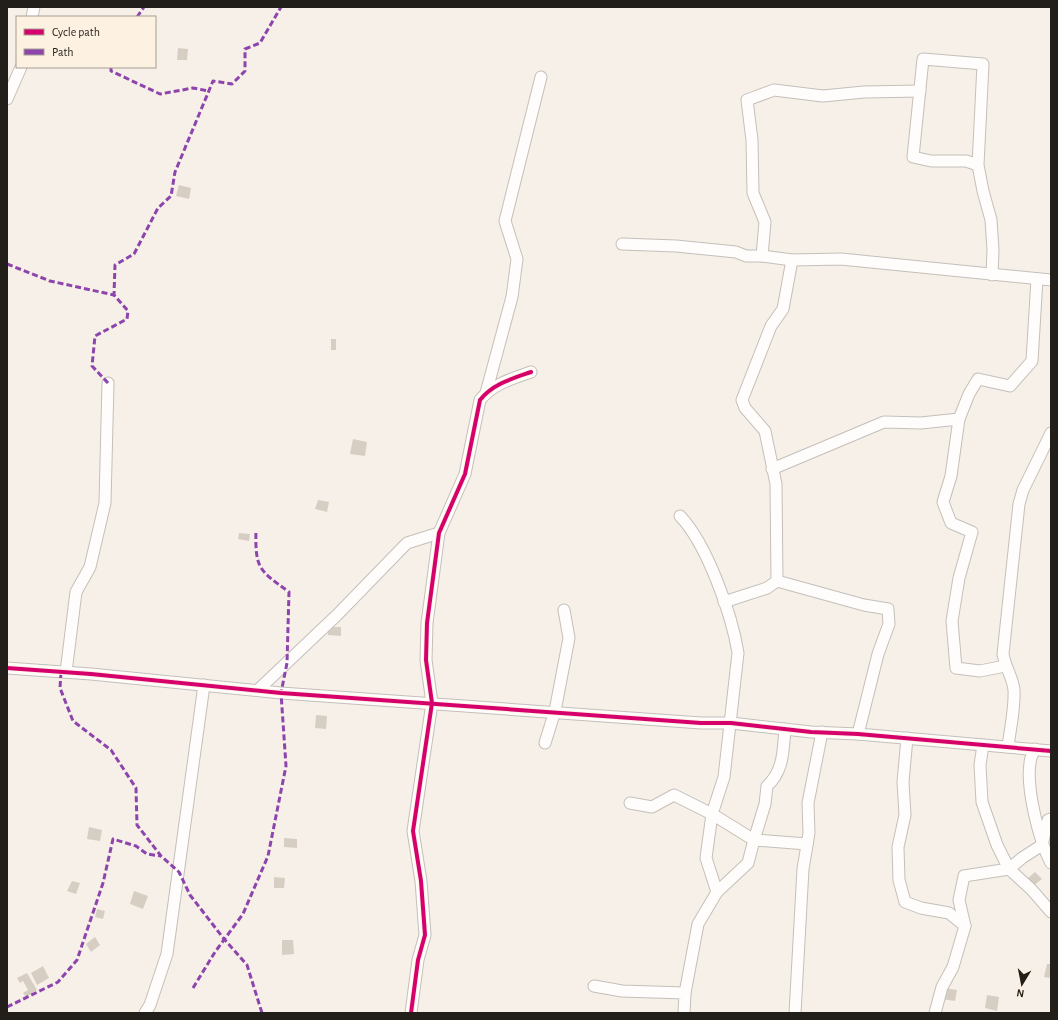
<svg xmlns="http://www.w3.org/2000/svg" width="1058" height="1020" font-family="'Alegreya Sans',sans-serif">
	<rect width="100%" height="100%" fill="#f7f0e8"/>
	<!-- building -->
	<g fill="#d7cec3">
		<path d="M178 48 188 49 187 60H177Z"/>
		<path d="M179 185 191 188 189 199 176 196Z"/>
		<rect x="331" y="339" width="5" height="11"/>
		<path d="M353 439 367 442 365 456 350 454Z"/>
		<path d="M318 500 329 502 327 512 315 509Z"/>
		<path d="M239 533 250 534 249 541 238 539Z"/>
		<path d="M328 627H341V636L328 635Z"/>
		<path d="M316 715 327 716 326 729 315 728Z"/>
		<path d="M89 827 102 830 100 841 87 839Z"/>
		<path d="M284 838 297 839V848L284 847Z"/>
		<path d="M1035 872 1042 879 1033 886 1027 879Z"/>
		<path d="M274 877 285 878 284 888H274Z"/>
		<path d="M72 881 80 883 76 894 67 891Z"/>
		<path d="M134 891 148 896 143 909 130 904Z"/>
		<path d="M97 909 105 911 103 919 95 917Z"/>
		<path d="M95 937 100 945 91 952 86 944Z"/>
		<path d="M282 940H293L294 954 282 955Z"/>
		<path d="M1047 964H1051V978L1044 977Z"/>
		<path d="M43 966 49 978 37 985 31 973Z"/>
		<path d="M27 973 37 990 26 997 23 993 28 990 23 981 20 983 17 978Z"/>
		<path d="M943 988 957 990 955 1001 942 999Z"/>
		<path d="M987 995 999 997 997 1011 985 1008Z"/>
	</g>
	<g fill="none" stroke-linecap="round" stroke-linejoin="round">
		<!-- street casing -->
		<g stroke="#c4bfb9" stroke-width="13">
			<g id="street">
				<path d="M32 17 34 7"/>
				<path d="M7 99 21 67"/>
				<path d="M978 165 966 161H931L913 157 923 59 983 64 978 165 983 191 991 220 993 250 992 275"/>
				<path d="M622 244 676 246 736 252 746 256H762L792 260 841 259 1051 280"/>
				<path d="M762 256 765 222 753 193 752 140 747 100 774 90 823 96 864 92 920 91"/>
				<path d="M486 393 512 297 517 259 505 221 541 77"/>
				<path d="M959 419 951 476 943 502 951 523 972 532 959 578 952 621 956 668 980 671 1005 666"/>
				<path d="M772 469 884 422 921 423 959 419 969 394 978 379 1010 386 1032 361 1037 279"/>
				<path d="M680 516C707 544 732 615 738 653L724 777 712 814 754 840 765 804 767 786C784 771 783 750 785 729"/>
				<path d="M777 581 864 605 888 609 889 624 878 654 858 734"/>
				<path d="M724 602 767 588 777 581 776 484 765 431 745 408 742 400 771 326 783 309 792 260"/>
				<path d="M7 668 91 674 281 693 701 723H731L811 732 858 734 1051 751"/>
				<path d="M66 672 76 592 90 567 105 503 108 383"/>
				<path d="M258 690 337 615 407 543 439 533"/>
				<path d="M907 738 903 782 905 815 898 847 899 880 905 902 921 908 949 913 965 926 953 967 942 987 935 1013"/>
				<path d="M545 743 555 711 569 638 564 610"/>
				<path d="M983 745 980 765 982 802 997 845 1009 869 1031 889 1051 912"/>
				<path d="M1008 747C1010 729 1015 709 1014 690 1013 678 1005 667 1003 654L1019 504 1023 490 1051 433"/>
				<path d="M1035 749C1033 753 1030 758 1030 763 1026 788 1039 841 1051 863"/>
				<path d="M630 803 652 807 674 795 712 814 706 858 717 892 698 924 685 993"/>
				<path d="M717 892 748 863 754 840 807 844"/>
				<path d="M965 926 959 900 964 876 1009 869 1022 858 1042 845 1048 820 1051 819"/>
				<path d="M594 986 622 991 685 993 684 1013"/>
				<path d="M145 1013 150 1005 167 954 204 685"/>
				<path d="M411 1013 418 960 425 935 421 881 413 831 432 703 426 660 427 623 439 533 465 474 480 400C493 384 511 379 531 372"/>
				<path d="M795 1013 803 869 809 833 808 803 822 732"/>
			</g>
		</g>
		<!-- street -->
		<use href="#street" stroke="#fefdfc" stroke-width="11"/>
		<!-- quiet -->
		<g stroke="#8e44ad" stroke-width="3" stroke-dasharray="6 3" stroke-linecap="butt">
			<path d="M137 17 144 7"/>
			<path d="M111 67V71L160 94 193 88 209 91"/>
			<path d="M7 264 50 281 114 295"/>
			<path d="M108 383 92 366 95 336 127 319 128 311 114 295 115 265 134 254 158 208 171 196 175 172 213 81 232 84 245 71V49L260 43 281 7"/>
			<path d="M61 672 60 688 73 721 111 750 136 788 137 825 161 856 179 872 190 895 224 939 247 965 262 1013"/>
			<path d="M193 988 215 952 243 914 268 856 286 766 281 693 287 663 289 592C259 570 255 569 256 530"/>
			<path d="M7 1007 58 982 77 960 103 883 113 839 136 846 147 854 161 856"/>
		</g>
		<!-- cycleway casing -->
		<g stroke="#fdf1e2" stroke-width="6">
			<g id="cycleway">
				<path d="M7 668 91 674 281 693 701 723H731L811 732 858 734 1051 751"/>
				<path d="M411 1013 418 960 425 935 421 881 413 831 432 703 426 660 427 623 439 533 465 474 480 400C493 384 511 379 531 372"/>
			</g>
		</g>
		<!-- cycleway -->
		<use href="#cycleway" stroke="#d6006c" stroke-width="4"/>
	</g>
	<!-- border -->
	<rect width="1058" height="1020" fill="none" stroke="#221e19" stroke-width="16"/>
	<!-- legend -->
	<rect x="16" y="16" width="140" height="52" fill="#fdf1e2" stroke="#a59d92"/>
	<rect x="24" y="29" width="20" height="6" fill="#d6006c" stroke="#a59d92"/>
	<text x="52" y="36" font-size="12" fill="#221e19">Cycle path</text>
	<rect x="24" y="49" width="20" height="6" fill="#8e44ad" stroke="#a59d92"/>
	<text x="52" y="56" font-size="12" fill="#221e19">Path</text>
	<!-- north arrow -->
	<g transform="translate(1022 984) rotate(190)" stroke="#fdf1e2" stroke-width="3" paint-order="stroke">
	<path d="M0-3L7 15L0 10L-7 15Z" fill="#221e19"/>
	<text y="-6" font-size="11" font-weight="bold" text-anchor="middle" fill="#221e19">N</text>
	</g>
</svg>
